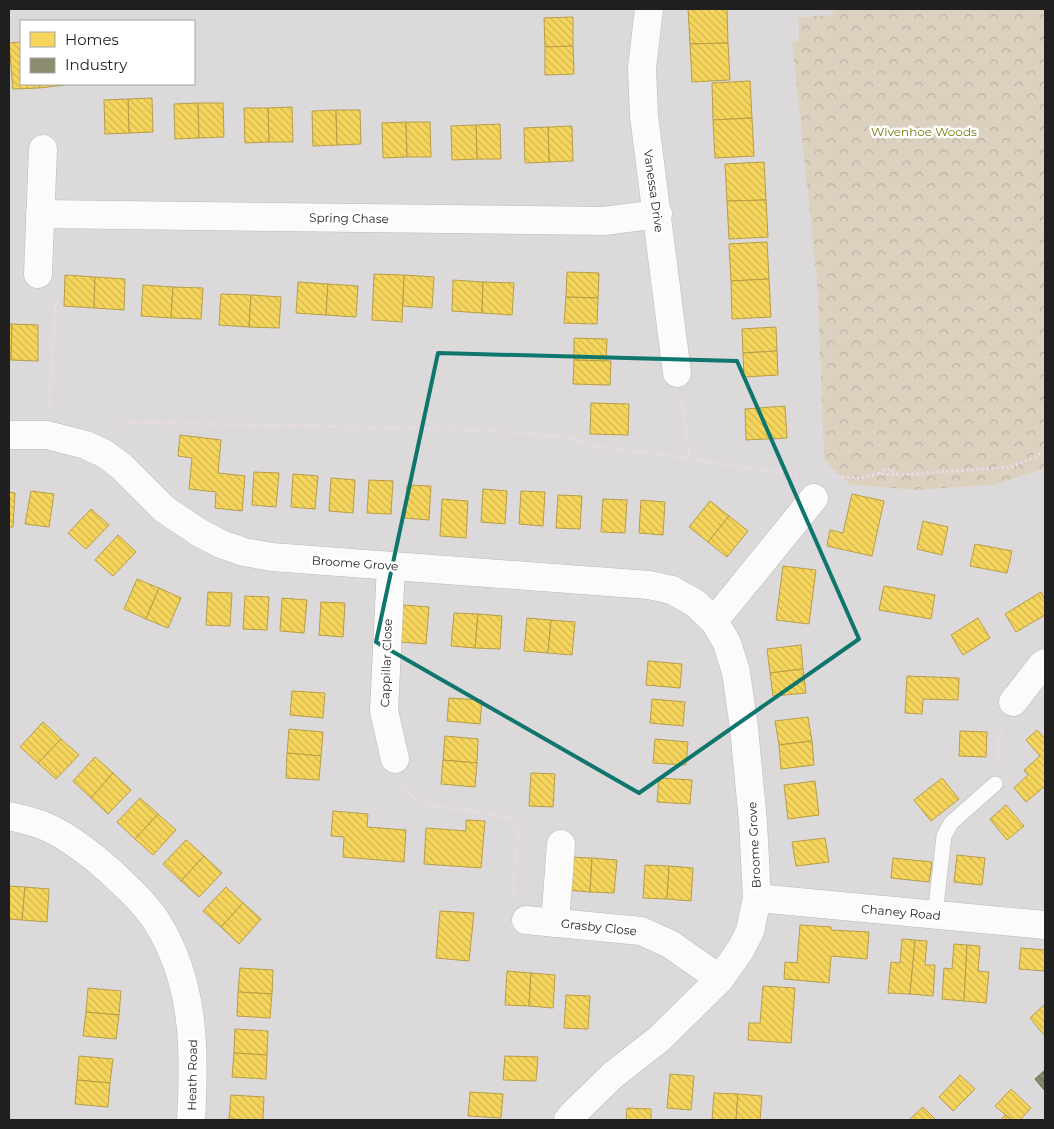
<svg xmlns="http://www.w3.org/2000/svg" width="1054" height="1129" font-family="Montserrat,sans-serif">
	<defs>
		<pattern id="forest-crowns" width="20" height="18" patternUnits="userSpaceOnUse" patternTransform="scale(1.25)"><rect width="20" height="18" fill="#dcd0bf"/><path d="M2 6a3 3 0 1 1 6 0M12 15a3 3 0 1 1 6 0" fill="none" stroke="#bcb2a4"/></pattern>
		<pattern id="homes-back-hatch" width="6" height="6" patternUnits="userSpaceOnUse" patternTransform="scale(1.25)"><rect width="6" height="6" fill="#f6d55c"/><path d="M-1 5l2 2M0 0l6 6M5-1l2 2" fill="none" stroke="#d2b650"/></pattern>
		<pattern id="industry-back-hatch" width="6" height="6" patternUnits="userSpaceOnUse" patternTransform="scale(1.25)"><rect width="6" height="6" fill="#8c8c6e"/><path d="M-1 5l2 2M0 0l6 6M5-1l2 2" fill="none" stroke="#72725a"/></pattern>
	</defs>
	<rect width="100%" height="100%" fill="#ede7ea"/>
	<!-- residential -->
	<path fill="#dcd9db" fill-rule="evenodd" d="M9 9H835L831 15 798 17 799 41 792 42 817 282 824 460 850 485 917 490 993 485 1045 468V1120H9ZM21 21H194V84H21Z"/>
	<!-- forest -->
	<path fill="url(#forest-crowns)" d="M835 9H1045V468L1043 469 993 485 917 490 850 485 824 460 817 282 792 42 799 41 798 17 831 15Z"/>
	<!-- homes -->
	<g fill="url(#homes-back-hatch)" stroke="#b69e4a">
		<path d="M688 9H727L728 43 690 44Z"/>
		<path d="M573 17V46L545 47 544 18Z"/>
		<path d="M21 42V84H39V88L13 89 9 43Z"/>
		<path d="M728 43 730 80 692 82 690 44Z"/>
		<path d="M573 46 574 74 545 75V47Z"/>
		<path d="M750 81 752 118 713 120 712 83Z"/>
		<path d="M39 84H65V85L39 88Z"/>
		<path d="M152 98 153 132 129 133 128 99Z"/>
		<path d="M128 99 129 133 105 134 104 100Z"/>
		<path d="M198 103 199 138 175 139 174 104Z"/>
		<path d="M198 103H223L224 137 199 138Z"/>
		<path d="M292 107 293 142H269L268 108Z"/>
		<path d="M244 108H268L269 142 245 143Z"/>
		<path d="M336 110 337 145 313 146 312 111Z"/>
		<path d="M336 110H360L361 144 337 145Z"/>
		<path d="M752 118 754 156 715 158 713 120Z"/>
		<path d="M406 122 407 157 383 158 382 123Z"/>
		<path d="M406 122H430L431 157H407Z"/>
		<path d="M500 124 501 159H477L476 125Z"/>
		<path d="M476 125 477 159 452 160 451 126Z"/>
		<path d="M572 126 573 161 549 162 548 127Z"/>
		<path d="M548 127 549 162 525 163 524 128Z"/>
		<path d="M764 162 766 200 727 201 725 164Z"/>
		<path d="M766 200 768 237 729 239 727 201Z"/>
		<path d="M767 242 769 279 731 281 729 244Z"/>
		<path d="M567 272 599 273 598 298 566 297Z"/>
		<path d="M374 274 404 275 402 322 372 320Z"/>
		<path d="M65 275 95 277 94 308 64 306Z"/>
		<path d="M404 275 434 277 432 308 403 306Z"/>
		<path d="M95 277 125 279 124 310 94 308Z"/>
		<path d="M769 279 771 317 732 319 731 281Z"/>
		<path d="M453 280 483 282 482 313 452 311Z"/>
		<path d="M298 282 328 284 326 315 296 313Z"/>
		<path d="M483 282 514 283 512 315 482 313Z"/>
		<path d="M328 284 358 286 356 317 326 315Z"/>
		<path d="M143 285 173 287 171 318 141 316Z"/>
		<path d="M173 287 203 288 201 319 171 318Z"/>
		<path d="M221 294 251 295 249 327 219 325Z"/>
		<path d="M251 295 281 297 279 328 249 327Z"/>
		<path d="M566 297 598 298 597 324 564 323Z"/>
		<path d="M9 324H12L11 360H9Z"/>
		<path d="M12 324 38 325V361L11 360Z"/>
		<path d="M776 327 777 351 743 353 742 329Z"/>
		<path d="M574 338 607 339 606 361 574 360Z"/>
		<path d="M777 351 778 375 744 377 743 353Z"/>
		<path d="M574 360 611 361 610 385 573 384Z"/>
		<path d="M591 403 629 404 628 435 590 434Z"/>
		<path d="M785 406 787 438 746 440 745 409Z"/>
		<path d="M180 435 221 440 218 473 245 476 242 511 215 508 216 492 189 489 192 458 178 456Z"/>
		<path d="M254 472 279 473 276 507 252 505Z"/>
		<path d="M293 474 318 476 315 509 291 507Z"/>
		<path d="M331 478 355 480 353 513 329 511Z"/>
		<path d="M369 480 393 481 391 514 367 513Z"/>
		<path d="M407 485 431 486 429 520 405 518Z"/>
		<path d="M483 489 507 491 505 524 481 522Z"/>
		<path d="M31 491 54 494 49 527 25 524Z"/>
		<path d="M521 491 545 492 543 526 519 524Z"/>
		<path d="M9 492 15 493 13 527H9Z"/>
		<path d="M852 494 884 501 872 556 827 546 830 530 843 533Z"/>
		<path d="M558 495 582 496 580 529 556 528Z"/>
		<path d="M442 499 468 501 466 538 440 536Z"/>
		<path d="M603 499 627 500 625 533 601 532Z"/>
		<path d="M641 500 665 502 663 535 639 533Z"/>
		<path d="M710 501 729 516 708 542 689 527Z"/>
		<path d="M91 509 109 525 86 549 68 533Z"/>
		<path d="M729 516 748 531 727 557 708 542Z"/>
		<path d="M923 521 948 527 942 555 917 549Z"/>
		<path d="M118 535 136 552 113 576 95 560Z"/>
		<path d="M975 544 1012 551 1007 573 970 566Z"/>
		<path d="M783 566 816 570 809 624 776 620Z"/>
		<path d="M137 579 159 588 146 619 124 609Z"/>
		<path d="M884 586 935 595 931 619 879 610Z"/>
		<path d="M159 588 181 598 168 628 146 619Z"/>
		<path d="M208 592 232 593 230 626 206 625Z"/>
		<path d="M1041 592 1045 600V615L1016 632 1005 614Z"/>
		<path d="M245 596 269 597 267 630 243 629Z"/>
		<path d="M282 598 307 600 304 633 280 631Z"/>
		<path d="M321 602 345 603 343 637 319 635Z"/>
		<path d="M403 605 429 607 426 644 400 642Z"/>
		<path d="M454 613 478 614 475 648 451 646Z"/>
		<path d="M478 614 502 616 500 649 475 648Z"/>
		<path d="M527 618 551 620 548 653 524 651Z"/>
		<path d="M978 618 990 638 963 655 951 635Z"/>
		<path d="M551 620 575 622 572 655 548 653Z"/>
		<path d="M801 645 803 669 770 673 767 649Z"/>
		<path d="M648 661 682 664 680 688 646 685Z"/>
		<path d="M803 669 806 693 773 696 770 673Z"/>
		<path d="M907 676 959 678 958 700 923 699 922 714 905 713Z"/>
		<path d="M292 691 325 693 323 718 290 715Z"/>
		<path d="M449 698 482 700 480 724 447 721Z"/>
		<path d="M652 699 685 702 683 726 650 723Z"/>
		<path d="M808 717 812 741 779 745 775 721Z"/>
		<path d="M43 722 61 739 38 763 20 747Z"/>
		<path d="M289 729 323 732 321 756 287 753Z"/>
		<path d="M1037 730 1045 739V786L1026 802 1014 788 1028 775 1024 770 1040 756 1026 740Z"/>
		<path d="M960 731 987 732 986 757 959 756Z"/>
		<path d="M445 736 478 739 477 763 443 760Z"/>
		<path d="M61 739 79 755 56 779 38 763Z"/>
		<path d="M655 739 688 742 686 765 653 763Z"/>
		<path d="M812 741 814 765 781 769 779 745Z"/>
		<path d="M287 753 321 756 319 780 286 778Z"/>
		<path d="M95 757 113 773 91 798 73 781Z"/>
		<path d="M443 760 477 763 475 787 441 784Z"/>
		<path d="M113 773 131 790 108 814 91 798Z"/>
		<path d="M531 773 555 774 553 807 529 806Z"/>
		<path d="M659 778 692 780 690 804 657 802Z"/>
		<path d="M942 778 959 799 931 821 914 800Z"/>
		<path d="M815 781 819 815 788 819 784 785Z"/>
		<path d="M140 798 158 814 135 839 117 822Z"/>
		<path d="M1006 805 1024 826 1007 840 990 819Z"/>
		<path d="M333 811 368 814 367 827 406 830 404 862 343 857 344 837 331 836Z"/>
		<path d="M158 814 176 830 153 855 135 839Z"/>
		<path d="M466 820 485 821 481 868 424 864 426 828 466 831Z"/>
		<path d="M825 838 829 862 796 866 792 842Z"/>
		<path d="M186 840 204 856 181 881 163 864Z"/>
		<path d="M957 855 985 858 982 885 954 882Z"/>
		<path d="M204 856 222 873 199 897 181 881Z"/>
		<path d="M568 857 592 858 590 892 566 890Z"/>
		<path d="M592 858 617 860 614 893 590 892Z"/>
		<path d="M893 858 932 862 929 882 891 878Z"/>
		<path d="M645 865 669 866 667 899 643 898Z"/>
		<path d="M669 866 693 868 691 901 667 899Z"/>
		<path d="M9 886 25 887 22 920 9 919Z"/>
		<path d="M25 887 49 889 47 922 22 920Z"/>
		<path d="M226 887 243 903 221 927 203 911Z"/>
		<path d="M243 903 261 919 239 944 221 927Z"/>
		<path d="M440 911 474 913 469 961 436 958Z"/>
		<path d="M800 925 831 927V930L869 932 867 959 831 956 829 983 784 979 785 962 797 963Z"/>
		<path d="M902 939 915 940 910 994 888 993 891 962 900 963Z"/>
		<path d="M915 940 927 941 925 965H935L933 996 910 994Z"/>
		<path d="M954 944 967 945 964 1001 942 999 944 968 952 969Z"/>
		<path d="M967 945 980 946 978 971 989 972 986 1003 964 1001Z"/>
		<path d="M1021 948 1045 950V971L1019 969Z"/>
		<path d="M240 968 273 970 272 994 238 992Z"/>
		<path d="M507 971 531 973 529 1006 505 1005Z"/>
		<path d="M531 973 555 975 553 1008 529 1006Z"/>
		<path d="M763 986 795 988 791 1043 748 1040 749 1023H760Z"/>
		<path d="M88 988 121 991 119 1015 86 1012Z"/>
		<path d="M238 992 272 994 270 1018 237 1016Z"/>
		<path d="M566 995 590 996 588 1029 564 1028Z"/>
		<path d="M1045 1004V1036L1030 1018Z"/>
		<path d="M86 1012 119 1015 116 1039 83 1036Z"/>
		<path d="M235 1029 268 1031 267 1055 234 1053Z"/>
		<path d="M234 1053 267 1055 266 1079 232 1077Z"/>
		<path d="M79 1056 113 1059 110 1083 77 1080Z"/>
		<path d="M505 1056 538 1057 536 1081 503 1080Z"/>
		<path d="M670 1074 694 1076 691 1110 667 1108Z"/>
		<path d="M960 1075 975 1089 953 1111 939 1097Z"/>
		<path d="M77 1080 110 1083 108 1107 75 1104Z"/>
		<path d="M1011 1089 1031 1108 1020 1120H1012L995 1106Z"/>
		<path d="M470 1092 503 1094 501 1118 468 1116Z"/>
		<path d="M714 1093 738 1094 736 1120H712Z"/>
		<path d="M738 1094 762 1096 760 1120H736Z"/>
		<path d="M231 1095 264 1097 263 1120 229 1119Z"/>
		<path d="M923 1107 936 1120H909Z"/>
		<path d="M627 1108 651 1109V1120H626Z"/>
		<path d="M1005 1115 1012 1120H1001Z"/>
	</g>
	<!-- industry -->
	<path fill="url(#industry-back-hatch)" stroke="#6b6b56" d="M1045 1070V1091L1035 1079Z"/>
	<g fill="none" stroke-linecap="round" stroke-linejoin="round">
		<!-- lane casing -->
		<g stroke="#bcb9ba" stroke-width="16">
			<path id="lane" d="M935 915 944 836 951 823 995 784"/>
		</g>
		<!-- street casing -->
		<g stroke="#bcb9ba" stroke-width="29">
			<g id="street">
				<path d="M649 9 642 68 644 116 677 373"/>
				<path d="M40 214 604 221 658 214"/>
				<path d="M38 274 43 149"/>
				<path d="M9 435H47L86 445 105 454 121 466 164 509 200 533 221 544 244 552 272 557 649 585 672 590 695 603 714 621 727 643 736 672 744 728 753 822 757 898 750 931 741 949 720 979 659 1039 613 1075 573 1114 568 1120"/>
				<path d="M391 566 384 711 395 759"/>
				<path d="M714 621 814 498"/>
				<path d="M1013 702 1042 665 1045 663"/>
				<path d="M9 816C22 819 37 822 49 828 70 838 93 856 111 872 127 887 145 903 157 922 195 983 195 1051 191 1120"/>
				<path d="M757 898 1045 925"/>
				<path d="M526 920 641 931 670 944 720 979"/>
				<path d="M555 923 561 844"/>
			</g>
		</g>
		<!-- path -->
		<g stroke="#ead9e8" stroke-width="3" stroke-dasharray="2.5 2.5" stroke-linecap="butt">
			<path d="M681 399 690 458"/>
			<path d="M49 407 56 299 55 297"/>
			<path d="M116 429 124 422 489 430 570 438 599 447 690 458 715 463 798 475"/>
			<path d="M879 474 883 470 890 469 899 475"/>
			<path d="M832 476 859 478 878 474 900 475 1011 467 1028 460 1045 451"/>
			<path d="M997 763 999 737 1003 728"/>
			<path d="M402 784 414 799 440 807 474 811 512 819 519 831 514 873V896"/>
		</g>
		<!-- lane -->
		<use href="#lane" stroke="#fcfbfc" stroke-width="15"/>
		<!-- street -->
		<use href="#street" stroke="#fcfbfc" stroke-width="28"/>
	</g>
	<!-- marked area -->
	<path fill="none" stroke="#0f766e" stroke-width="4" stroke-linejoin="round" d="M438 353 737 361 859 639 639 793 376 642Z"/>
	<g text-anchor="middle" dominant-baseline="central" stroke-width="5" stroke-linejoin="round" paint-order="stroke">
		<!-- park labels -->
		<g font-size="12" fill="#737c0e" stroke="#fff">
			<text x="924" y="131">Wivenhoe Woods</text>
		</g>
		<!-- street labels -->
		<g font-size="12" fill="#1f1f1f" stroke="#fff">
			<text transform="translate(654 191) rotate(82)">Vanessa Drive</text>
			<text transform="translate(349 218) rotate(1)">Spring Chase</text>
			<text transform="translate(355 563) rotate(4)">Broome Grove</text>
			<text transform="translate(386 663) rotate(-88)">Cappillar Close</text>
			<text transform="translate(754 845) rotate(-93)">Broome Grove</text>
			<text transform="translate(901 912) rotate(5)">Chaney Road</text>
			<text transform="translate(599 927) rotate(6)">Grasby Close</text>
			<text transform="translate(192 1075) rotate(-89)">Heath Road</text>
		</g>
	</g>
	<!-- border -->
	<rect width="1054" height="1129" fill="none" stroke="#1f1f1f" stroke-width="20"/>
	<!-- legend -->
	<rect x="20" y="20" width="175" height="65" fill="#ffffff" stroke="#a5a5a5"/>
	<rect x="30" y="32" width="25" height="15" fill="#f6d55c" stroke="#a5a5a5"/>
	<text x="65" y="45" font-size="15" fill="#1f1f1f">Homes</text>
	<rect x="30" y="58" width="25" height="15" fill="#8c8c6e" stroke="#a5a5a5"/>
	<text x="65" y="70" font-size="15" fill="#1f1f1f">Industry</text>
</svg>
